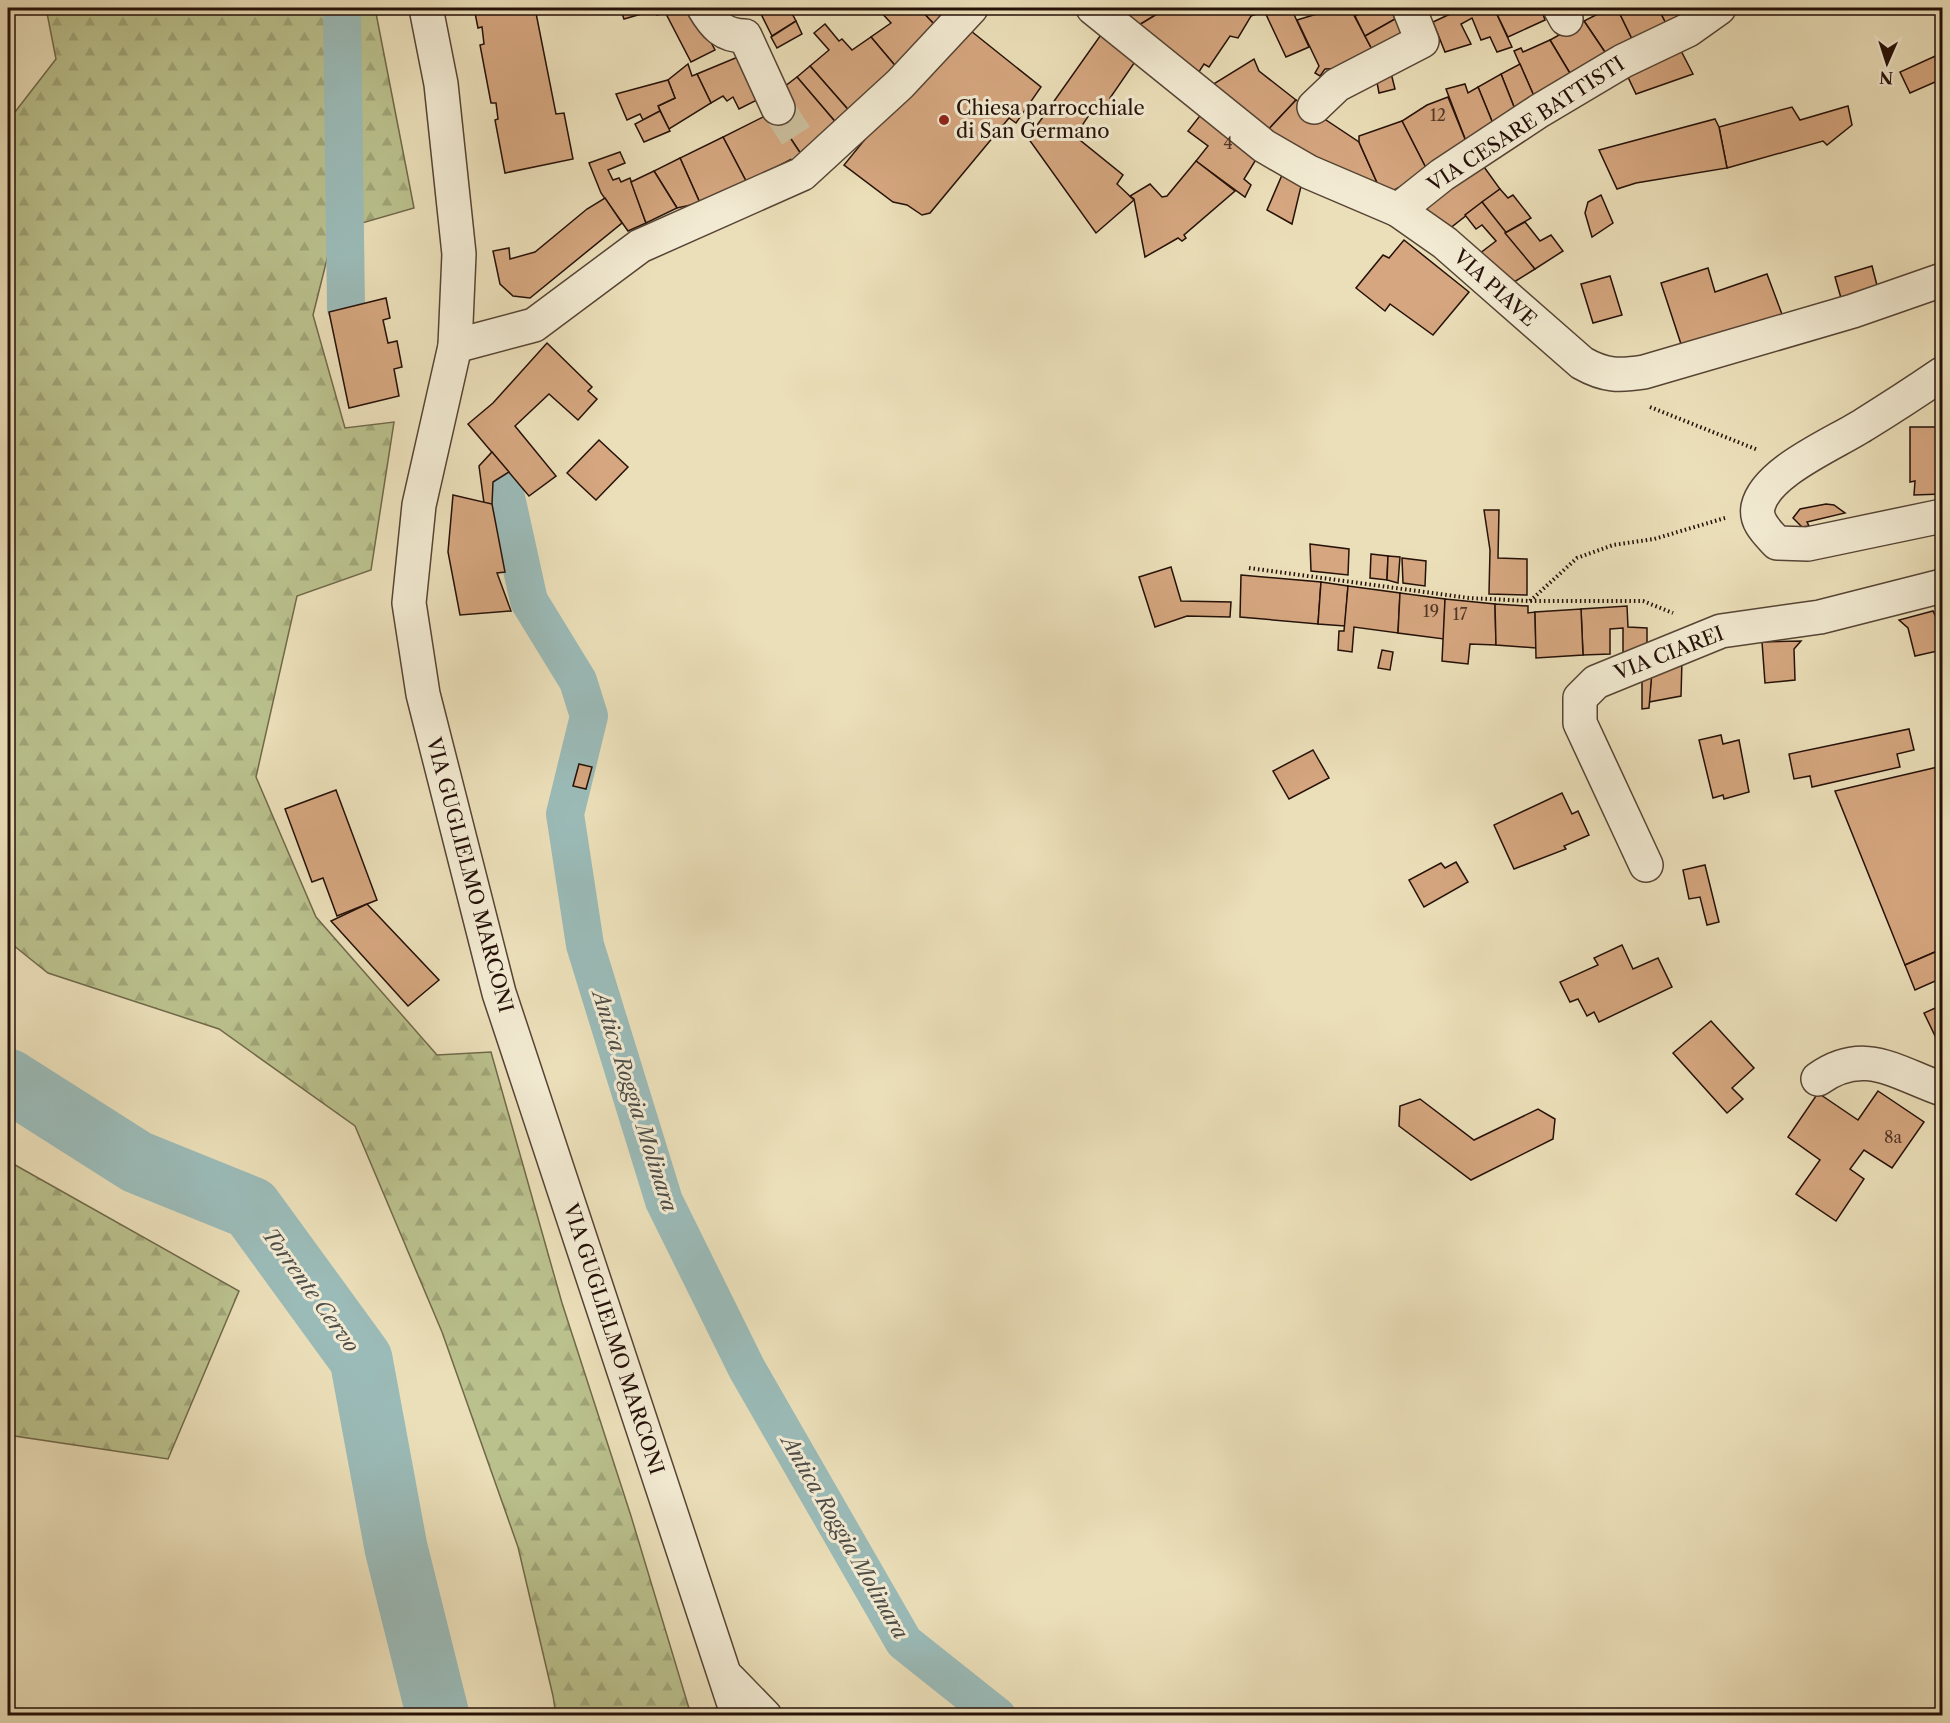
<svg xmlns="http://www.w3.org/2000/svg" width="1950" height="1723" font-family="'Libre Caslon Text',serif">
	<defs>
		<pattern id="forest-firs" width="22" height="20" patternUnits="userSpaceOnUse" patternTransform="scale(1.5)"><rect width="22" height="20" fill="#bac18d"/><path d="M5 1l3.5 6h-7zM16 11l3.5 6h-7z" fill="#a0a578"/></pattern>
	</defs>
	<rect width="100%" height="100%" fill="#ebdfb9"/>
	<filter id="stains"><feTurbulence type="fractalNoise" baseFrequency=".00333" numOctaves="4"/><feColorMatrix values="0 0 0 0 .2 0 0 0 0 .09 0 0 0 0 .02 0 0 0 .5 -.17"/></filter>
	<radialGradient id="worn" r=".72"><stop offset=".6" stop-color="#630" stop-opacity="0"/><stop offset="1" stop-color="#630" stop-opacity=".3"/></radialGradient>
	<!-- forest -->
	<g fill="url(#forest-firs)" stroke="#70694a" stroke-width="1.5">
		<path d="M46 8H375L414 208 334 231 313 315 345 428 394 422 371 570 297 596 256 777 316 917 437 1055 491 1052 562 1303 631 1516 691 1715H556L553 1696 518 1547 442 1332 355 1126 219 1029 48 973 8 941V121L56 59Z"/>
		<path d="M8 1161 239 1291 168 1459 8 1435Z"/>
	</g>
	<g fill="none" stroke-linecap="round" stroke-linejoin="round">
		<!-- canal -->
		<g stroke="#9bbbb8" stroke-width="38">
			<path d="M342 8 346 308"/>
			<path d="M502 479 529 601 578 681 589 716 565 814 585 945 664 1201 747 1369 904 1642 997 1716"/>
		</g>
		<!-- river -->
		<path stroke="#9bbbb8" stroke-width="63" d="M8 1080 137 1162 251 1208 361 1359 396 1548 438 1716"/>
	</g>
	<!-- building -->
	<g fill="#d5a67f" stroke="#251108" stroke-width="1.5">
		<path d="M474 8H535L556 114 564 113 573 159 505 173 495 120 498 119 496 103H491L480 45 484 44 482 27 478 28Z"/>
		<path d="M620 8H693L715 50 691 62 665 12 657 15 655 10 624 19Z"/>
		<path d="M758 8H789L796 21 772 36Z"/>
		<path d="M877 8H919L936 26 898 69 871 37 891 23Z"/>
		<path d="M919 8H953L936 26Z"/>
		<path d="M1115 8H1167L1134 28Z"/>
		<path d="M1167 8H1263L1265 11 1251 16 1238 38 1230 36 1209 67 1204 64 1195 78 1134 28Z"/>
		<path d="M1263 8H1291L1309 47 1286 57Z"/>
		<path d="M1328 8H1350L1375 55 1349 68 1325 69 1320 76 1315 73 1319 66 1297 20 1320 13Z"/>
		<path d="M1369 8H1390L1395 19 1365 36 1355 16Z"/>
		<path d="M1463 8H1494L1512 47 1497 52 1490 37 1481 40 1472 18 1461 24 1471 44 1445 52 1433 22Z"/>
		<path d="M1494 8H1553L1543 14 1545 20 1508 37Z"/>
		<path d="M1592 8H1617L1635 45 1609 58 1584 21 1596 15Z"/>
		<path d="M1617 8H1658L1669 29 1635 45Z"/>
		<path d="M1658 8H1701L1669 29Z"/>
		<path d="M1395 19 1406 42 1375 55 1365 36Z"/>
		<path d="M796 21 802 34 777 48 771 37Z"/>
		<path d="M1584 21 1609 58 1574 80 1550 40Z"/>
		<path d="M825 24 839 41 842 39 852 50 871 37 898 69 852 114 810 66 829 50 814 33Z"/>
		<path d="M966 27 1041 87 1016 123 1009 118 930 213 922 215 907 205 893 202 844 165 906 89Z"/>
		<path d="M1105 29 1139 56 1110 98 1112 102 1103 116 1093 109 1075 136 1123 175 1117 184 1134 200 1096 233 1028 138Z"/>
		<path d="M1550 40 1574 80 1537 103 1514 51 1521 48 1523 52Z"/>
		<path d="M1678 45 1693 74 1636 94 1626 73Z"/>
		<path d="M1942 53V79L1910 93 1900 72Z"/>
		<path d="M745 54 763 97 739 109 733 97 727 101 723 96 711 103 697 74Z"/>
		<path d="M1254 59 1259 71 1296 100 1264 134 1207 88Z"/>
		<path d="M688 64 692 76 697 74 711 103 669 129 658 106 675 98 668 80Z"/>
		<path d="M1520 64 1537 103 1518 117 1501 74Z"/>
		<path d="M1389 65 1395 89 1379 93 1375 72Z"/>
		<path d="M810 66 852 114 838 125 797 77Z"/>
		<path d="M1501 74 1518 117 1496 131 1478 87Z"/>
		<path d="M797 77 838 125 801 154 773 112 780 90Z"/>
		<path d="M668 80 675 98 658 106 660 111 643 120 640 114 627 120 616 94Z"/>
		<path d="M1465 84 1468 93 1478 87 1496 131 1469 149 1446 89Z"/>
		<path d="M1448 97 1469 149 1428 172 1402 121 1427 105Z"/>
		<path d="M1296 100 1359 142 1383 196 1264 134Z"/>
		<path d="M1848 106 1852 125 1827 145 1823 141 1727 168 1719 127 1792 107 1800 120Z"/>
		<path d="M1206 108 1260 153 1244 179 1251 185 1245 197 1196 161 1208 146 1188 131Z"/>
		<path d="M660 111 670 131 644 142 635 124Z"/>
		<path d="M773 112 801 154 747 183 723 137Z"/>
		<path d="M1715 119 1719 127 1727 168 1636 183 1617 189 1599 150Z"/>
		<path d="M1402 121 1428 172 1383 196 1359 142V136Z"/>
		<path d="M723 137 747 183 700 203 680 158Z"/>
		<path d="M620 152 625 163 608 170 613 180 619 178 621 182 630 178 646 223 628 231 601 193 589 163Z"/>
		<path d="M680 158 700 203 677 208 654 171Z"/>
		<path d="M1479 160 1500 189 1449 229 1424 207Z"/>
		<path d="M1196 161 1235 191 1184 235 1186 238 1182 241 1178 238 1145 257 1134 199 1130 196 1150 184 1162 197 1167 196Z"/>
		<path d="M1285 168 1303 178 1292 224 1267 210Z"/>
		<path d="M654 171 677 208 646 223 631 182Z"/>
		<path d="M1500 189 1508 198 1513 195 1531 218 1505 233 1482 202Z"/>
		<path d="M1601 195 1613 223 1592 237 1585 213 1588 202Z"/>
		<path d="M605 198 622 223 530 298 513 296 500 284 493 251 509 248 510 259 535 252 587 209Z"/>
		<path d="M1482 202 1535 269 1506 287 1475 257 1496 241 1482 225 1476 229 1465 215Z"/>
		<path d="M1525 222 1540 241 1551 235 1563 251 1535 269 1505 233Z"/>
		<path d="M1404 240 1469 292 1433 335 1390 304 1385 311 1356 288 1383 255 1389 258Z"/>
		<path d="M1872 266 1879 293 1843 305 1835 277Z"/>
		<path d="M1708 268 1715 292 1767 274 1783 317 1682 347 1661 283Z"/>
		<path d="M1610 276 1622 315 1593 323 1581 284Z"/>
		<path d="M386 298 390 318 383 320 388 343 397 341 402 367 394 369 399 396 349 408 329 312Z"/>
		<path d="M547 343 592 387 588 391 597 399 578 420 549 394 515 426 556 476 529 496 468 424 493 403Z"/>
		<path d="M1910 427H1942V494L1914 495 1915 481 1910 482Z"/>
		<path d="M599 440 628 467 596 500 567 473Z"/>
		<path d="M492 452 509 472 493 482 492 504 484 503 479 466Z"/>
		<path d="M453 495 492 504 505 572 497 573 511 611 460 615 448 552Z"/>
		<path d="M1826 504 1834 505 1845 513 1807 522 1809 526 1802 527 1793 518 1800 509Z"/>
		<path d="M1484 510H1499L1498 558 1527 559V595L1489 594 1490 550Z"/>
		<path d="M1310 544 1349 549 1348 575 1311 571Z"/>
		<path d="M1371 554 1388 556 1387 580 1370 578Z"/>
		<path d="M1388 556 1400 557 1398 583 1387 580Z"/>
		<path d="M1402 558 1426 561 1425 586 1403 583Z"/>
		<path d="M1171 567 1181 601 1231 602 1230 617 1187 616 1155 627 1139 577Z"/>
		<path d="M1241 575 1321 582 1318 624 1240 617Z"/>
		<path d="M1321 582 1348 586 1345 626 1318 624Z"/>
		<path d="M1348 586 1400 593 1398 633 1354 627 1352 652 1338 650 1339 631H1344Z"/>
		<path d="M1400 593 1445 599 1444 639 1398 633Z"/>
		<path d="M1445 599 1495 604 1496 645 1470 644 1468 664 1442 661Z"/>
		<path d="M1495 604 1528 606V613L1535 612 1536 648 1496 645Z"/>
		<path d="M1627 606 1628 627 1647 628V655L1623 654V628L1610 629V654L1583 655 1581 609Z"/>
		<path d="M1581 609 1583 655 1536 658 1535 612Z"/>
		<path d="M1933 611 1942 630V650L1915 656 1908 628 1899 620Z"/>
		<path d="M1801 641 1794 649 1795 680 1765 683 1762 642Z"/>
		<path d="M1382 650 1393 652 1390 670 1378 668Z"/>
		<path d="M1682 660 1681 696 1649 702 1652 669Z"/>
		<path d="M1652 671 1649 708 1642 709V680Z"/>
		<path d="M1909 729 1914 750 1897 754 1900 767 1812 787 1810 776 1794 779 1789 754Z"/>
		<path d="M1721 735 1723 744 1739 740 1749 792 1724 799 1723 795 1713 798 1699 740Z"/>
		<path d="M1313 750 1329 778 1289 799 1273 771Z"/>
		<path d="M579 764 592 767 586 789 573 786Z"/>
		<path d="M1942 766V949L1905 965 1835 791Z"/>
		<path d="M336 790 377 900 337 916 323 878 312 882 285 809Z"/>
		<path d="M1562 793 1572 814 1578 811 1589 835 1564 846 1566 849 1514 869 1494 825Z"/>
		<path d="M1456 862 1468 882 1424 907 1409 880 1441 863 1445 868Z"/>
		<path d="M1705 865 1719 922 1707 925 1700 897 1689 899 1683 870Z"/>
		<path d="M367 904 439 980 408 1006 331 921Z"/>
		<path d="M1622 945 1633 969 1658 958 1672 987 1599 1022 1594 1012 1587 1016 1578 999 1570 1002 1560 982 1598 965 1594 958Z"/>
		<path d="M1942 949V978L1915 990 1905 965Z"/>
		<path d="M1942 1005V1037L1937 1040 1924 1013Z"/>
		<path d="M1711 1021 1754 1068 1732 1088 1743 1099 1727 1113 1673 1053Z"/>
		<path d="M1878 1091 1924 1122 1892 1168 1864 1150 1850 1169 1864 1179 1836 1221 1796 1194 1820 1160 1788 1137 1818 1093 1858 1120Z"/>
		<path d="M1420 1099 1474 1140 1538 1109 1555 1119 1553 1139 1471 1180 1399 1126 1400 1106Z"/>
	</g>
	<g fill="none" stroke-linecap="round" stroke-linejoin="round">
		<!-- minor-tunnel -->
		<path stroke="#cdc09e" stroke-width="33" stroke-dasharray="33 16" stroke-linecap="butt" d="M778 108 806 151"/>
		<!-- minor casing -->
		<g stroke="#564434" stroke-width="36">
			<g id="minor">
				<path d="M426 8 441 84 459 254 455 346 419 505 409 603 423 694 499 993 738 1716"/>
				<path d="M704 8C714 25 723 36 745 36L778 108"/>
				<path d="M1093 8 1264 146 1309 172 1398 210 1445 243 1582 363C1605 376 1619 376 1644 372L1853 311 1942 280"/>
				<path d="M1560 8 1566 19"/>
				<path d="M1314 107 1337 85 1422 41 1409 8"/>
				<path d="M1398 210 1442 175 1539 111 1623 61 1688 30 1719 8"/>
				<path d="M455 346 534 325 640 246 802 174 900 84 971 8"/>
				<path d="M1942 374C1917 391 1891 408 1865 424 1836 443 1766 471 1758 507 1755 522 1768 533 1777 543L1808 544 1942 516"/>
				<path d="M1646 865 1580 723V698L1596 682 1721 631 1820 617 1942 586"/>
				<path d="M1818 1079C1864 1046 1896 1073 1942 1089"/>
				<path d="M729 1679 765 1716"/>
			</g>
		</g>
		<!-- path -->
		<g stroke="#251108" stroke-width="4" stroke-dasharray="1.5 3" stroke-linecap="butt">
			<path d="M1650 407 1758 450"/>
			<path d="M1249 568 1469 598 1529 601H1643L1673 613"/>
			<path d="M1530 601 1577 558 1613 545 1654 539 1725 518"/>
		</g>
		<!-- minor -->
		<use href="#minor" stroke="#f2ead2" stroke-width="33"/>
	</g>
	<!-- markers -->
	<circle fill="#8f2418" stroke="#f2ead2" stroke-width="2" cx="944" cy="120" r="6"/>
	<g text-anchor="middle" dominant-baseline="central" stroke-width="6" stroke-linejoin="round" paint-order="stroke">
		<!-- number labels -->
		<g font-size="16" fill="#513626">
			<text x="1438" y="115">12</text>
			<text x="1228" y="143">4</text>
			<text x="1431" y="611">19</text>
			<text x="1460" y="614">17</text>
			<text x="1893" y="1137">8a</text>
		</g>
		<!-- poi labels -->
		<g font-size="20" fill="#251108" stroke="#f2ead2" text-anchor="start">
			<text x="956" y="108">Chiesa parrocchiale<tspan x="956" dy="23">di San Germano</tspan></text>
		</g>
		<!-- street labels -->
		<g font-size="20" fill="#251108" stroke="#f2ead2">
			<text transform="translate(1526 124) rotate(-33)">VIA CESARE BATTISTI</text>
			<text transform="translate(1495 288) rotate(42)">VIA PIAVE</text>
			<text transform="translate(1669 653) rotate(-21)">VIA CIAREI</text>
			<text transform="translate(470 875) rotate(75)">VIA GUGLIELMO MARCONI</text>
			<text transform="translate(614 1339) rotate(72)">VIA GUGLIELMO MARCONI</text>
		</g>
		<!-- water labels -->
		<g font-size="21" font-style="italic" fill="#4e4c46" stroke="#f2ead2">
			<text transform="translate(635 1101) rotate(72)">Antica Roggia Molinara</text>
			<text transform="translate(311 1290) rotate(54)">Torrente Cervo</text>
			<text transform="translate(845 1537) rotate(60)">Antica Roggia Molinara</text>
		</g>
	</g>
	<!-- margin -->
	<rect width="1950" height="1723" fill="none" stroke="#ebdfb9" stroke-width="30"/>
	<rect x="9" y="9" width="1932" height="1705" fill="none" stroke="#251108" stroke-width="3"/>
	<rect x="15" y="15" width="1920" height="1693" fill="none" stroke="#251108" stroke-width="1.5"/>
	<!-- north arrow -->
	<g transform="translate(1887 63) rotate(183)" stroke="#f2ead2" stroke-width="4.5" paint-order="stroke">
	<path d="M0-4.5L10 22L0 15L-10 22Z" fill="#251108"/>
	<text y="-9" font-size="16" font-weight="bold" text-anchor="middle" fill="#251108">N</text>
	</g>
	<rect width="100%" height="100%" filter="url(#stains)"/>
	<rect width="100%" height="100%" fill="url(#worn)"/>
</svg>
